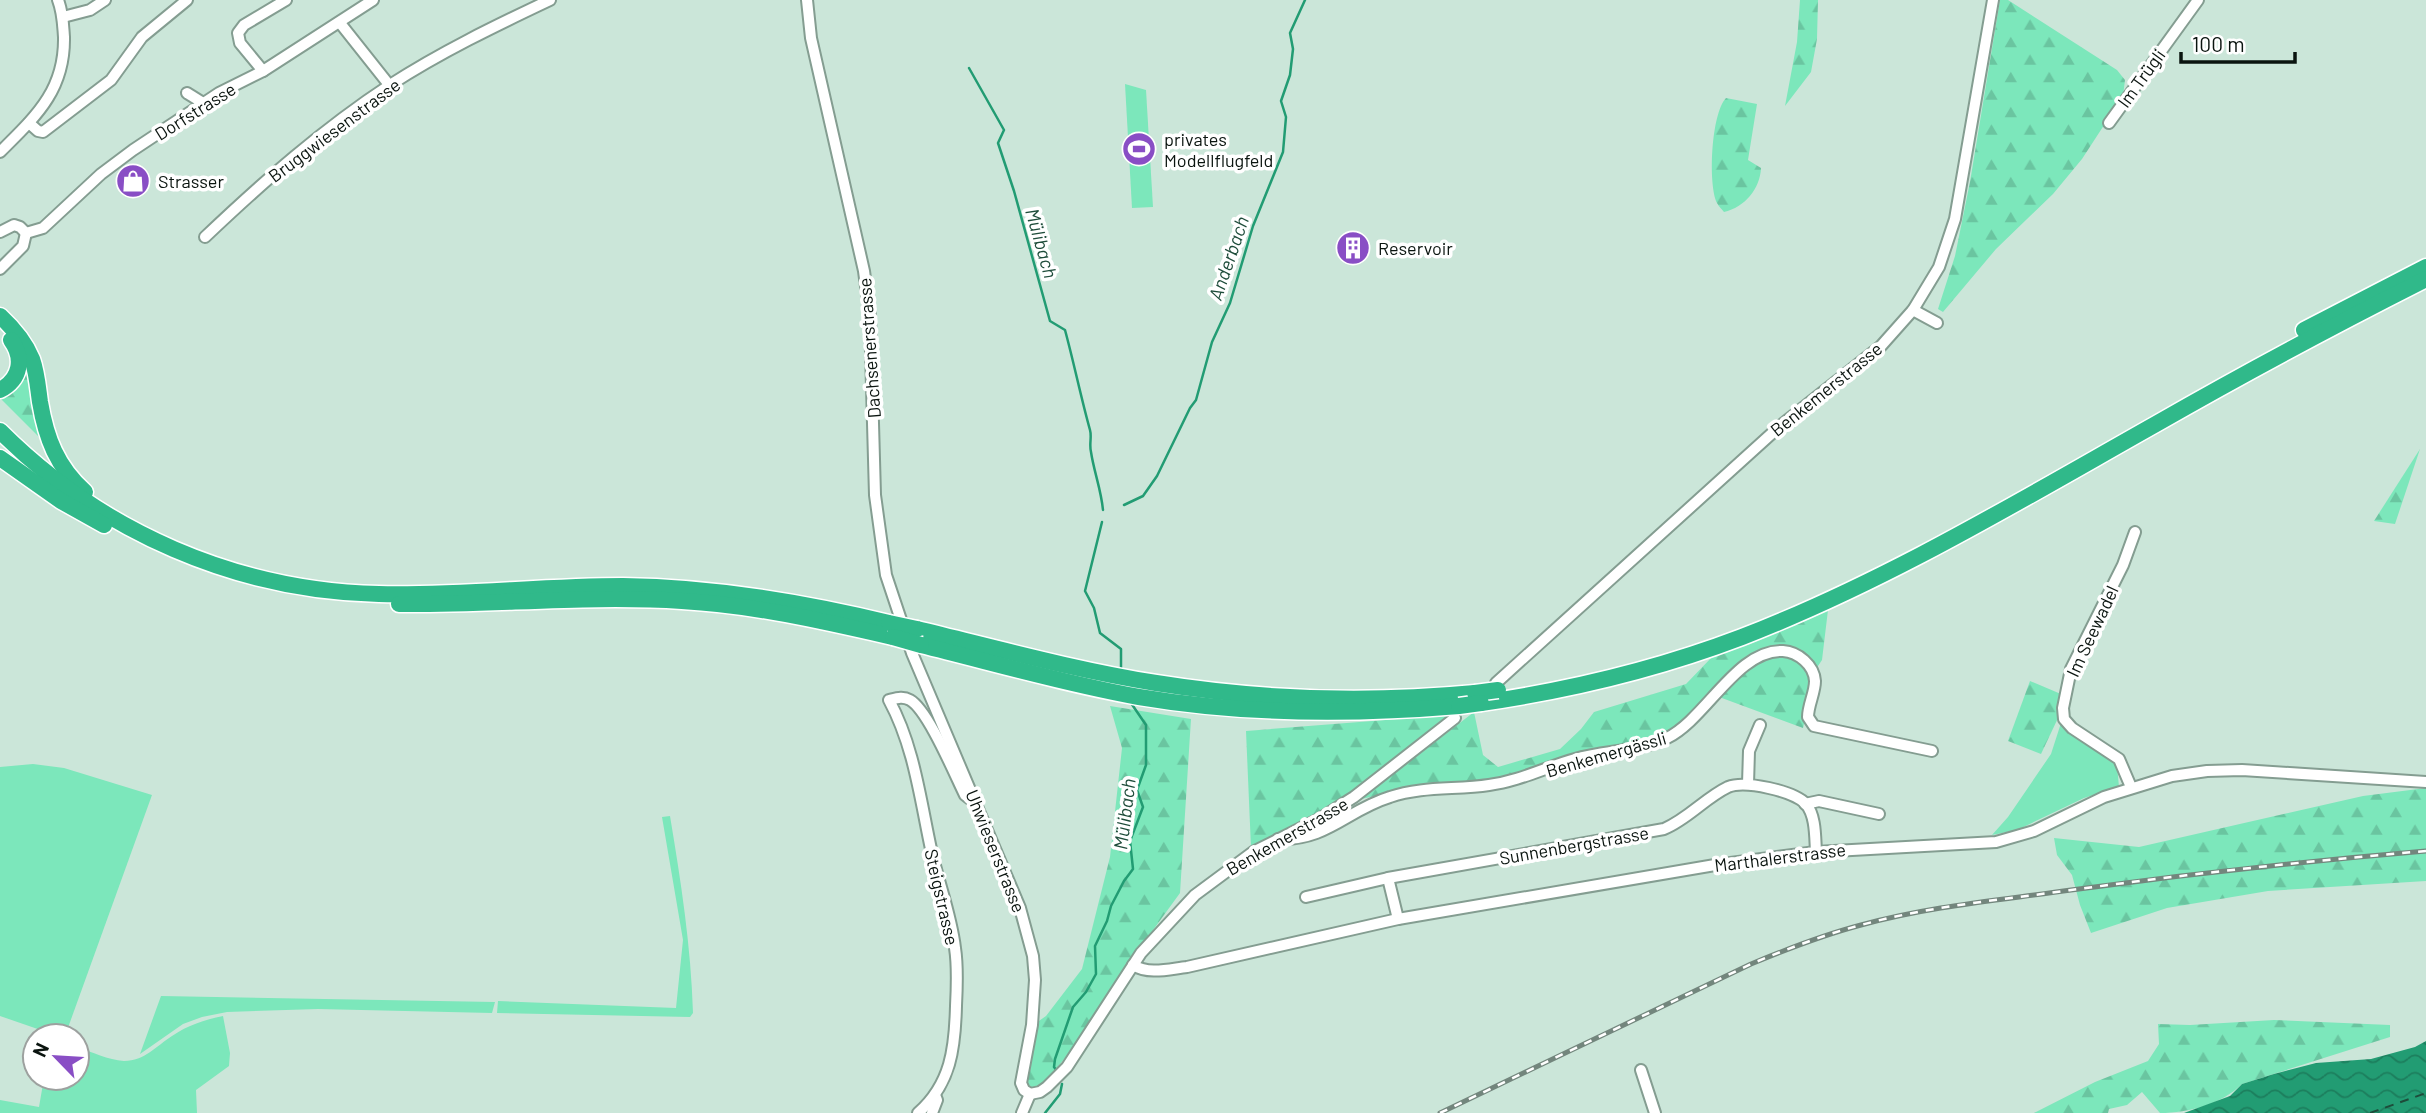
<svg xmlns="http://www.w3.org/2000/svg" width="2426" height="1113" font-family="Barlow,sans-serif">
	<defs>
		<pattern id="forest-firs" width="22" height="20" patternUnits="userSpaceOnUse" patternTransform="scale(1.75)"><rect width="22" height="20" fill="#7ce7bb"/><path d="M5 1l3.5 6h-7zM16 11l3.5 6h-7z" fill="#6ac5a0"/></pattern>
		<pattern id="water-waves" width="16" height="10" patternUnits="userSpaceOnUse" patternTransform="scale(1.75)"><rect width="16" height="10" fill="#229c73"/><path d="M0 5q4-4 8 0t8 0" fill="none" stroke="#1c7e5d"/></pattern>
	</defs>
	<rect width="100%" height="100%" fill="#cbe6d9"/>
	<!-- green -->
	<g fill="#7ce7bb">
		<path d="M1125 84 1146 90 1153 207 1132 208Z"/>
		<path d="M2061 723 2109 752 2117 765 2119 787 2084 798 2017 830 1992 835 2008 817 2051 754Z"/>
		<path d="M33 764 64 768 152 795 65 1036H58L0 1016V767Z"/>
		<path d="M670 816C681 882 691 946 693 1013L690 1017 497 1013 498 1001 676 1008 683 940 662 817Z"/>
		<path d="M161 996 495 1002 492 1013 318 1009 227 1012 202 1017 183 1024 140 1054Z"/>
		<path d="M223 1016 230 1053 229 1066 196 1090 197 1113H0V1100L39 1107 44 1078H77V1047C92 1052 108 1060 124 1061 145 1061 156 1046 172 1036 188 1025 204 1020 223 1016Z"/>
	</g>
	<!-- forest -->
	<g fill="url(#forest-firs)">
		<path d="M1800 0H1818L1817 39 1811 72 1785 106 1797 42Z"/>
		<path d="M2000 0H2008L2117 70 2125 80 2123 96 2082 159 2053 194 1996 249 1943 312 1938 309 1955 256 1970 182Z"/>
		<path d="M1726 98 1757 104 1748 160 1761 168C1760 189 1745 207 1724 212 1722 209 1719 207 1717 203 1708 184 1711 114 1726 98Z"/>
		<path d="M30 369 40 438 1 399 13 391Z"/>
		<path d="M2420 449 2395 524 2374 521Z"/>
		<path d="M1828 610 1822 660 1816 669 1803 728 1711 694 1692 716 1653 740 1603 747 1505 777 1418 787 1361 799 1474 712 1483 755 1498 767 1560 749 1581 729 1594 712 1686 684 1712 657Z"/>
		<path d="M2030 681 2068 697 2041 754 2008 741Z"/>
		<path d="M1110 706 1191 719 1180 893 1124 970 1087 1030 1042 1087 1030 1088 1025 1082 1036 1023 1046 1016 1082 969 1110 857 1122 748Z"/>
		<path d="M1449 715 1337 803 1251 848 1246 731Z"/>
		<path d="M2426 788V881L2268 891 2167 908 2091 933 2080 905 2072 875 2057 855 2054 838 2139 847 2363 796Z"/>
		<path d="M2274 1020 2390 1025V1037L2242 1084C2222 1104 2189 1113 2160 1113L2142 1092 2127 1105 2109 1109 2108 1113H2034L2095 1082 2148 1061 2159 1044 2158 1024 2190 1025Z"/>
	</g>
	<!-- water -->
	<path fill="url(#water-waves)" d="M2426 1041V1113H2184L2230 1096 2242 1084 2274 1074 2316 1063 2371 1059 2415 1047Z"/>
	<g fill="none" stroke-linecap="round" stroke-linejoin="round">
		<!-- stream -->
		<g stroke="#229c73" stroke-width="2.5">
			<path d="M969 68 1004 130 998 143 1014 191 1050 321 1065 330C1074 363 1081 398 1090 430 1092 437 1089 444 1091 452 1094 472 1101 489 1103 510"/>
			<path d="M1124 505 1143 496 1157 476 1190 408 1196 400 1212 342 1230 303 1253 226 1283 152 1286 117 1281 101 1290 75 1293 49 1290 33 1305 0"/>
			<path d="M1102 522 1085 591 1094 608 1100 633 1121 649V671"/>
			<path d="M1057 1071 1054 1067 1055 1059 1073 1007 1086 992 1096 974 1095 946 1107 921 1111 906 1124 881 1133 869 1130 841 1143 807 1137 790 1146 765V725L1131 703"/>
			<path d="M1045 1113 1060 1094 1062 1084"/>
		</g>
		<!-- ferry -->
		<path stroke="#1e4c3a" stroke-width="2" stroke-dasharray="9 7" stroke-linecap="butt" d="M2370 1113 2426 1093"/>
		<!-- minor casing -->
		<g stroke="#849d91" stroke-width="14">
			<g id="minor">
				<path d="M807 0 811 38 864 271 870 316 875 495 886 575 912 653 1020 908 1033 956 1035 980 1032 1025 1021 1083 1024 1090 1030 1094"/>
				<path d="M63 17 90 10 105 0"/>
				<path d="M340 23 390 86"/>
				<path d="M263 71 240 43 238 33 244 25 286 0"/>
				<path d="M187 93 203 103"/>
				<path d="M29 123 38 131 43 132 111 80 142 37 187 0"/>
				<path d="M2109 123 2198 0"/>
				<path d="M0 152C35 117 65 91 64 37 63 24 63 13 58 0"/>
				<path d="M0 232 14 225 20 227 26 233"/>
				<path d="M26 233 43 228 101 174 133 150 219 93 263 71 373 0"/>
				<path d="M205 237C263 182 323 129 390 85 441 52 495 26 550 0"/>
				<path d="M0 269 23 246 26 233"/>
				<path d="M1913 310 1937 323"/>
				<path d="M1496 683 1779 427 1881 346 1913 310 1939 267 1955 219 1993 0"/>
				<path d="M1748 784 1749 751 1760 725"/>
				<path d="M2131 787 2119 759 2072 728 2064 719 2063 708 2071 669 2123 565 2135 532"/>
				<path d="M1805 804 1819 801 1879 814"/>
				<path d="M1278 839C1327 841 1347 810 1390 797 1422 786 1456 790 1489 785 1520 781 1546 767 1575 759 1606 750 1638 752 1667 738 1706 719 1737 649 1783 651 1798 652 1814 665 1815 681 1815 693 1808 705 1808 717L1814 726 1932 751"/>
				<path d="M1388 878 1398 919"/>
				<path d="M1306 897 1388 878 1664 829C1688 819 1705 798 1728 787 1745 780 1794 791 1806 804 1816 816 1815 837 1816 852"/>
				<path d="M1133 965C1149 975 1169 969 1187 967L1398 919 1715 865 1816 852 1996 842 2034 831 2104 797 2172 776 2207 771 2242 770 2426 782"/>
				<path d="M1641 1070 1655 1113"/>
				<path d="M1030 1094 1040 1092 1047 1087 1067 1067 1141 953 1195 895 1253 852 1321 818 1354 797 1455 718"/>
				<path d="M918 1113C951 1084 955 1048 956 1006 957 987 958 967 955 948 951 914 938 882 931 849 920 798 914 746 889 700 897 698 903 696 910 700 928 710 955 775 965 795L974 802"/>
				<path d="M932 1113 937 1100 935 1095"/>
				<path d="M1022 1113 1030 1094"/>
			</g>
		</g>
		<!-- highway casing -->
		<g stroke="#fff" stroke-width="19">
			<g id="highway">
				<path d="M0 316C13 328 25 342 32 359 37 373 38 388 40 402 46 438 57 467 85 492"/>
				<path d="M2304 330 2426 267"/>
				<path d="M0 390C21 379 24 358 11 340"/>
				<path d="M0 431C101 532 237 591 379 594 460 596 541 586 623 586 712 587 802 602 889 623"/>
				<path d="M0 458 61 501 104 525"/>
				<path d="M399 604C494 605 588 595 682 601 754 605 823 621 893 637"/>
				<path d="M917 629C996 648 1075 670 1156 683 1262 700 1368 703 1475 693"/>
				<path d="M921 645C994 663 1066 684 1139 697 1246 715 1352 715 1459 706"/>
				<path d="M1481 703C1571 690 1658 669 1742 637 1887 581 2021 500 2156 424 2245 373 2335 325 2426 279"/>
			</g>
		</g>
		<!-- minor -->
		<use href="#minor" stroke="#fff" stroke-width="10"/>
		<!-- highway -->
		<use href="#highway" stroke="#30b98a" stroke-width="16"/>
		<!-- rail casing -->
		<g stroke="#73867d" stroke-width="5">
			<path id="rail" d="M1440 1113 1751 964C1787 949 1823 935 1861 925 1930 906 2001 900 2071 890 2189 874 2307 861 2426 851"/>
		</g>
		<!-- rail -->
		<use href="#rail" stroke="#fff" stroke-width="2.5" stroke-dasharray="8" stroke-linecap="butt"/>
		<!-- highway-bridge casing -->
		<g stroke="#fff" stroke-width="19" stroke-linecap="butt">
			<g id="highway-bridge">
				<path d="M889 623 917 629"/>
				<path d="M893 637 921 645"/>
				<path d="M1475 693 1498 690"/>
				<path d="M1459 706 1481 703"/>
			</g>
		</g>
		<!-- highway-bridge -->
		<use href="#highway-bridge" stroke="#30b98a" stroke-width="16"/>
	</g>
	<!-- icons -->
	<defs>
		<g id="stadium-disc" transform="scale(1.75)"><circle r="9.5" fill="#894ec5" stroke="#fff"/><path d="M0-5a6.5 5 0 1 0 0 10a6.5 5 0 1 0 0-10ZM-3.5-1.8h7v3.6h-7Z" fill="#fff"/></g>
		<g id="shop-disc" transform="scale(1.75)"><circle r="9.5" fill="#894ec5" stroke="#fff"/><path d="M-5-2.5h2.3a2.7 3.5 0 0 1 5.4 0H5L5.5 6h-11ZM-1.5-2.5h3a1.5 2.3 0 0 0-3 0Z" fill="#fff"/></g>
		<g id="building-disc" transform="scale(1.75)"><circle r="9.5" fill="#894ec5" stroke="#fff"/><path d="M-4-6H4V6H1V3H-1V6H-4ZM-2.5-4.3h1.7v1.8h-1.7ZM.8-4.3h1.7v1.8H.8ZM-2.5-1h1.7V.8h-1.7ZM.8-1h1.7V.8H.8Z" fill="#fff"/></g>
	</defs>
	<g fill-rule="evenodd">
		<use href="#stadium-disc" x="1139" y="149"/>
		<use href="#shop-disc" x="133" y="181"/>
		<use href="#building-disc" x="1353" y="248"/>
	</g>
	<g text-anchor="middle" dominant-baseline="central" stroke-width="7" stroke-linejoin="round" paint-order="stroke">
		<!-- street labels -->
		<g font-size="18" fill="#0a140f" stroke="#fff">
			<text transform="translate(2141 78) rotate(-54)">Im Trügli</text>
			<text transform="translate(195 111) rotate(-32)">Dorfstrasse</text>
			<text transform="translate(334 130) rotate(-37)">Bruggwiesenstrasse</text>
			<text transform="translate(869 348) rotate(-94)">Dachsenerstrasse</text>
			<text transform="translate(1826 389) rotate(-39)">Benkemerstrasse</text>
			<text transform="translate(2092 631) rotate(-65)">Im Seewadel</text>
			<text transform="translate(1606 754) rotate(-16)">Benkemergässli</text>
			<text transform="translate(1287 836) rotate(-30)">Benkemerstrasse</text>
			<text transform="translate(1574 845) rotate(-10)">Sunnenbergstrasse</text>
			<text transform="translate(996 851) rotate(68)">Uhwieserstrasse</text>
			<text transform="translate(1780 857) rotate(-7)">Marthalerstrasse</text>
			<text transform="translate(942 897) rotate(77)">Steigstrasse</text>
		</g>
		<!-- poi labels -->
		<g font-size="18" fill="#0a140f" stroke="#fff" text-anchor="start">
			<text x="1164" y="139">privates<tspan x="1164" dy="21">Modellflugfeld</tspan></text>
			<text x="158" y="181">Strasser</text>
			<text x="1378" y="248">Reservoir</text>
		</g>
		<!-- water labels -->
		<g font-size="19" font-style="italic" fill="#1e4c3a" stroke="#fff">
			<text transform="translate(1042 243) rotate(74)">Mülibach</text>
			<text transform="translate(1228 258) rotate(-71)">Anderbach</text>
			<text transform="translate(1124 814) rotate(-83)">Mülibach</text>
		</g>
	</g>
	<!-- north arrow -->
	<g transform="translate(56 1057) rotate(295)"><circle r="33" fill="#ffffff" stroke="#9da19f" stroke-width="2"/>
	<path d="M0-5L12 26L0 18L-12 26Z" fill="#894ec5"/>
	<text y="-10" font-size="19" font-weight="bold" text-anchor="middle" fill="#0a140f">N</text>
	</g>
	<!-- scale -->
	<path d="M2181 52v10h114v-10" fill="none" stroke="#0a140f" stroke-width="3.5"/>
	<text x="2192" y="52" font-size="21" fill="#0a140f" stroke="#ffffff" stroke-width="5" paint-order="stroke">100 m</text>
</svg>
